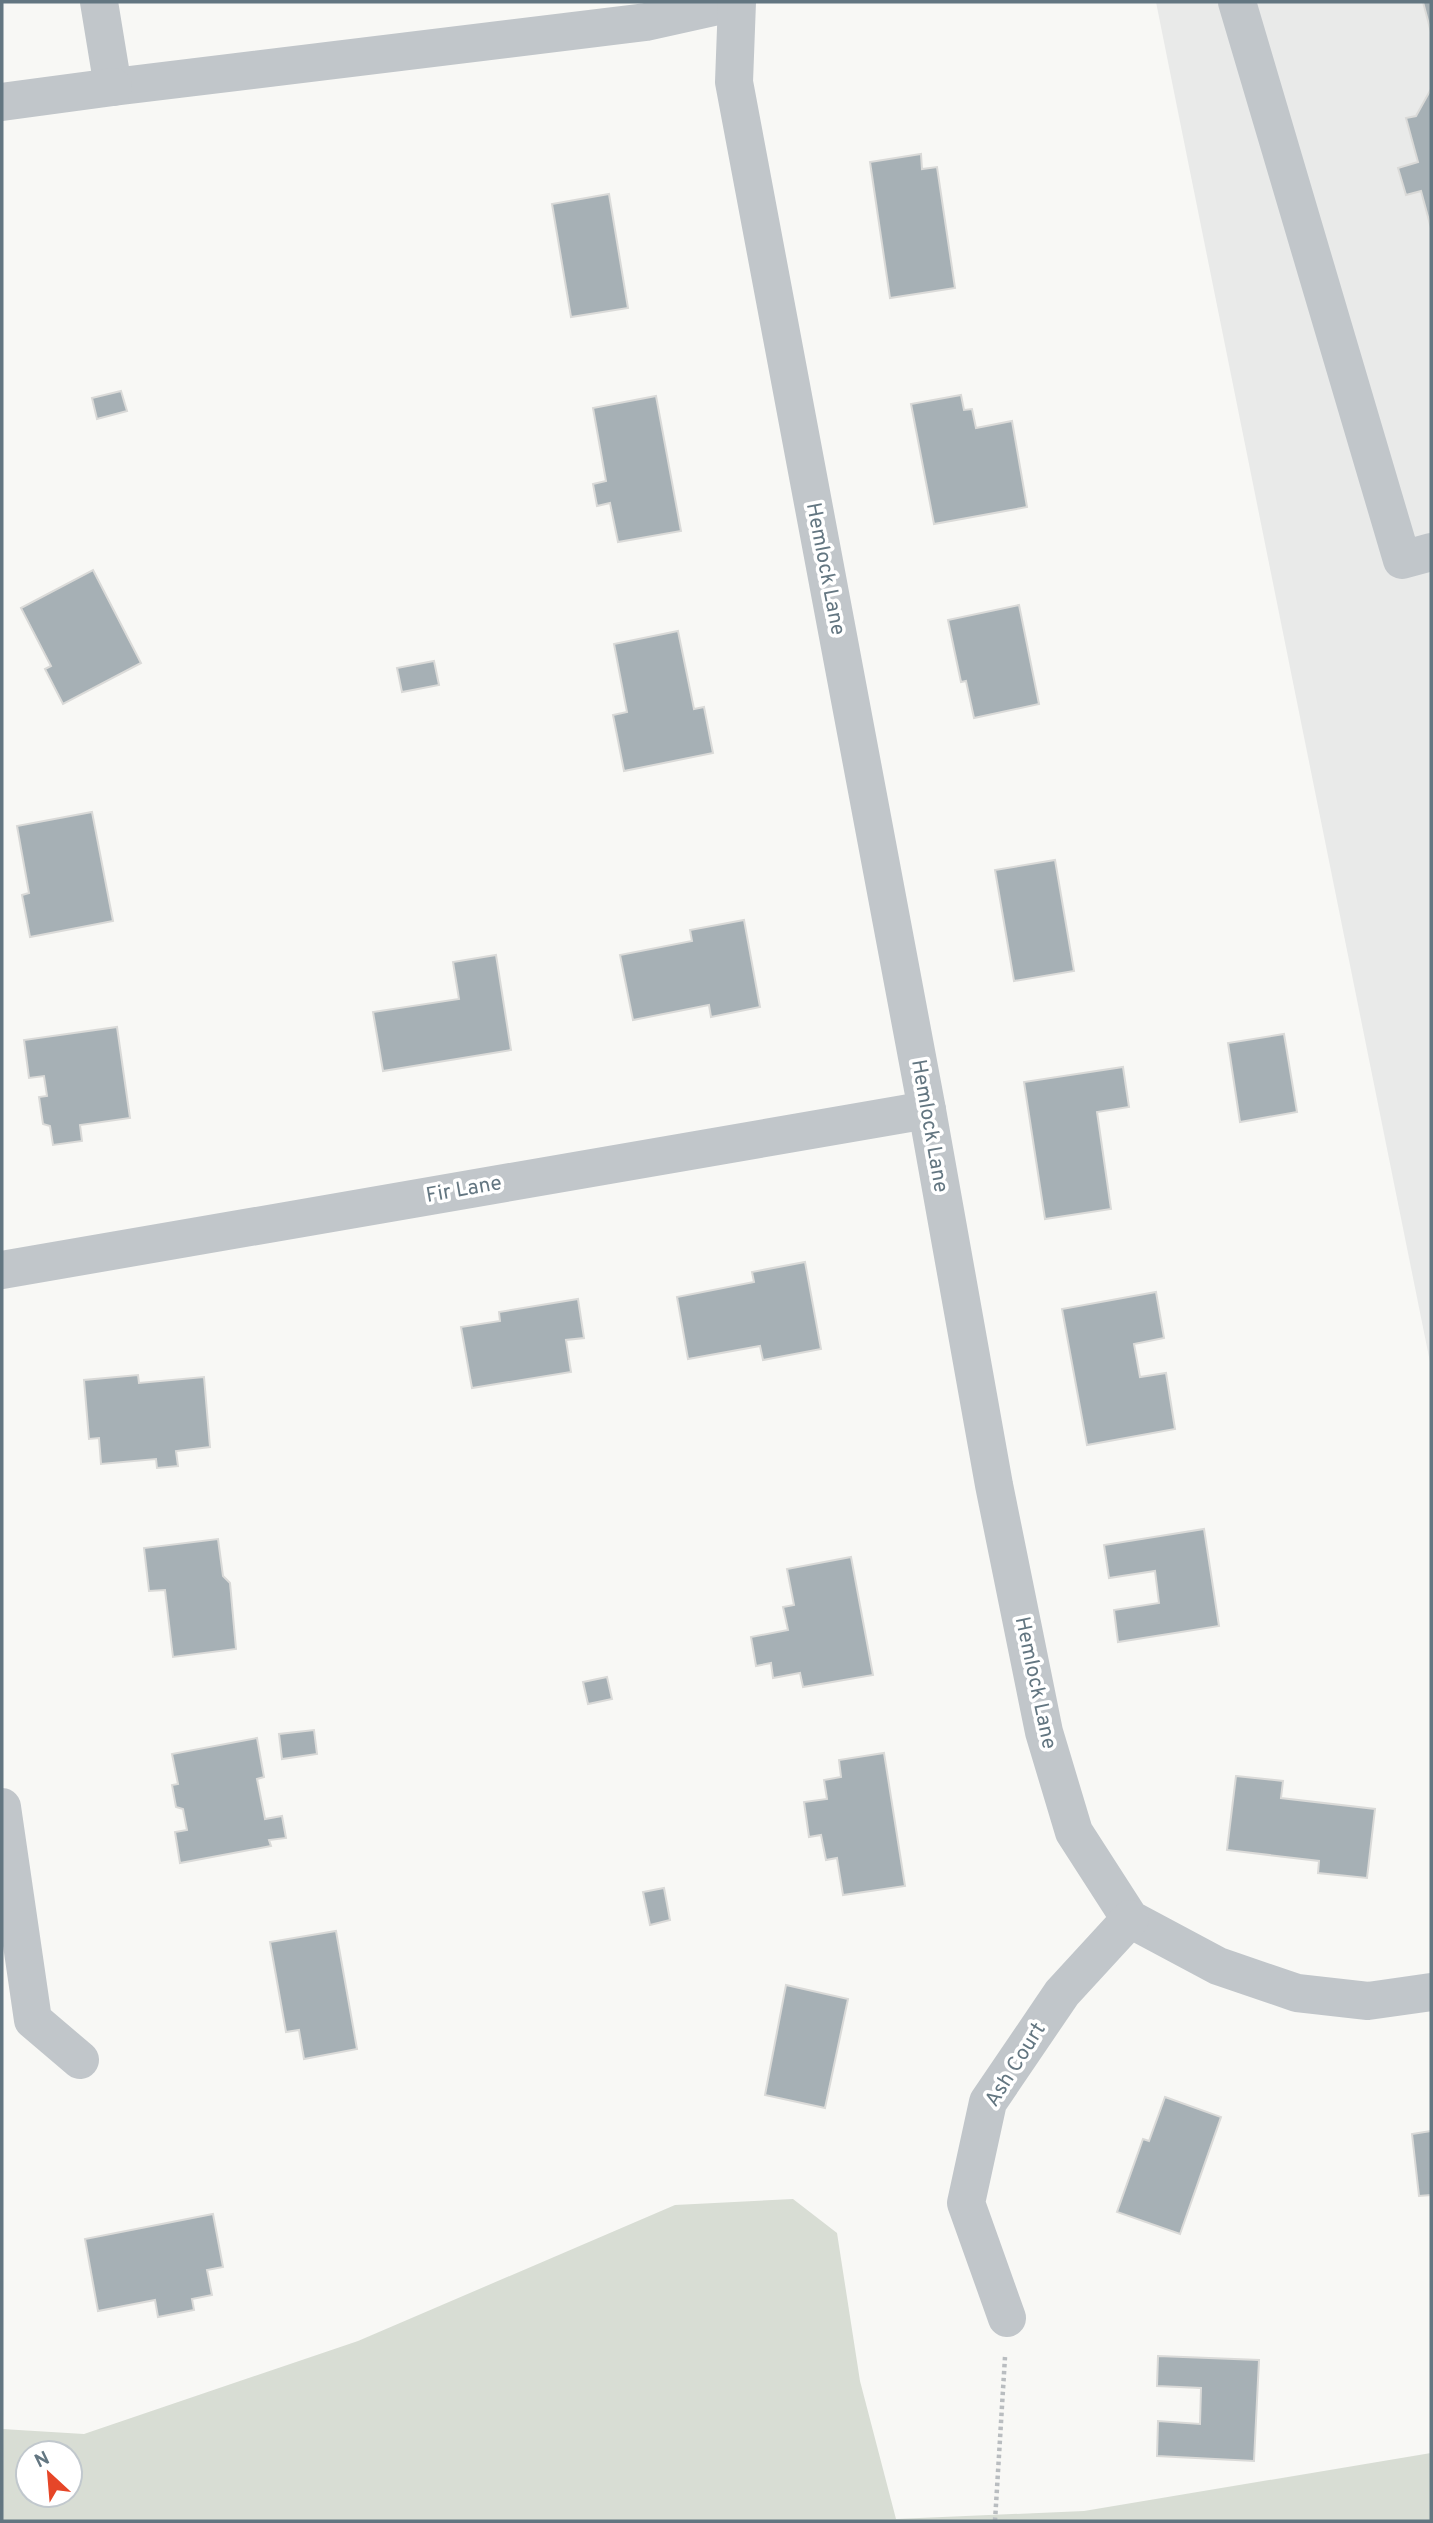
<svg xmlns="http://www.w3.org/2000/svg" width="1433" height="2523" font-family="Overpass,sans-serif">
	<rect width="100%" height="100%" fill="#f8f8f5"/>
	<!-- built -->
	<path fill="#e9eae9" d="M1156 2H1431V1367L1174 92Z"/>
	<!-- green -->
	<path fill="#d8ddd4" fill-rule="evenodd" d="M793 2199 837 2233 860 2381 896 2519 1084 2511 1431 2453V2521H2V2429L84 2434 358 2341 675 2205ZM28 2453H70V2495H28Z"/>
	<!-- building -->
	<g fill="#a6b0b5" stroke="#dadad8" stroke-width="2">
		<path d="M1423 2H1431V32Z"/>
		<path d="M1431 89V228L1421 191 1406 195 1398 168 1418 162 1406 118 1416 116Z"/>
		<path d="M921 154 922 169 937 167 955 288 890 298 870 162Z"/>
		<path d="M609 194 628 308 571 317 552 204Z"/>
		<path d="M121 391 127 411 97 419 92 398Z"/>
		<path d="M961 395 964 410 972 409 976 428 1012 421 1027 507 934 524 911 404Z"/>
		<path d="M656 396 681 531 618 542 610 503 597 506 593 484 606 481 593 408Z"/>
		<path d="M93 570 141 663 63 704 45 669 51 666 21 608Z"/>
		<path d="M1019 605 1039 704 974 718 966 681 961 682 948 620Z"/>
		<path d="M678 631 694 709 704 707 713 753 624 771 613 715 627 712 614 644Z"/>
		<path d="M434 661 439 685 402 692 397 668Z"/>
		<path d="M92 812 113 921 30 937 22 895 29 893 17 826Z"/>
		<path d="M1055 860 1074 971 1014 981 995 870Z"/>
		<path d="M744 920 760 1007 711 1017 709 1005 633 1020 620 955 692 941 690 930Z"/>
		<path d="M496 955 511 1050 383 1071 373 1012 459 999 453 962Z"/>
		<path d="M117 1027 130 1118 80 1125 82 1141 53 1145 50 1126 43 1124 39 1097 47 1096 44 1076 29 1078 24 1040Z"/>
		<path d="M1284 1034 1297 1112 1240 1122 1228 1043Z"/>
		<path d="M1123 1067 1129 1107 1097 1112 1111 1209 1045 1219 1024 1082Z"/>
		<path d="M805 1262 821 1349 763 1360 760 1346 688 1359 677 1297 754 1282 752 1272Z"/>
		<path d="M1156 1292 1164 1338 1134 1344 1140 1377 1166 1373 1175 1429 1087 1445 1062 1309Z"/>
		<path d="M578 1299 584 1338 566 1340 571 1372 472 1388 461 1327 500 1321 499 1312Z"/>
		<path d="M138 1375 139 1383 204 1377 210 1447 176 1451 178 1466 157 1468 156 1459 101 1464 99 1438 89 1439 84 1380Z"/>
		<path d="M1204 1529 1219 1626 1118 1642 1114 1610 1159 1603 1155 1571 1109 1578 1104 1545Z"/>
		<path d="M218 1539 223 1576 230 1583 236 1649 173 1657 165 1590 149 1591 144 1548Z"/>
		<path d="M851 1557 873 1675 803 1687 800 1673 773 1678 771 1663 756 1666 751 1637 788 1630 783 1607 794 1605 787 1569Z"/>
		<path d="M607 1677 612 1699 588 1704 583 1682Z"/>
		<path d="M314 1730 317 1754 282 1759 279 1734Z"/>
		<path d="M257 1738 264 1777 257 1779 265 1819 282 1816 286 1838 269 1840 271 1846 180 1863 175 1832 187 1830 183 1809 176 1807 172 1785 178 1784 172 1754Z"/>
		<path d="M884 1753 905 1886 843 1895 837 1858 826 1860 821 1835 809 1837 804 1802 827 1799 824 1780 841 1777 839 1760Z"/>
		<path d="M1236 1776 1283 1781 1281 1798 1375 1809 1367 1878 1318 1873 1319 1861 1227 1850Z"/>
		<path d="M664 1888 670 1920 650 1925 643 1892Z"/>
		<path d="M336 1931 357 2049 304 2059 299 2030 286 2032 270 1942Z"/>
		<path d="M786 1985 848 1999 825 2108 765 2095Z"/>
		<path d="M1165 2097 1221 2117 1180 2234 1117 2212 1143 2139 1149 2141Z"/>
		<path d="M1431 2131V2195L1419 2196 1412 2134Z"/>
		<path d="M213 2214 223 2267 207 2270 212 2295 192 2299 194 2310 158 2317 155 2300 98 2311 85 2239Z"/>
		<path d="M1158 2356 1259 2360 1254 2461 1157 2456 1158 2421 1200 2424 1201 2388 1157 2386Z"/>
	</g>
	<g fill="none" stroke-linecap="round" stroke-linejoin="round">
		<!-- path -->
		<path stroke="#b9bdc0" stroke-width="4.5" stroke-dasharray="3.5 3.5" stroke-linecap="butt" d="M995 2521 1005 2357"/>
		<!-- minor -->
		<g stroke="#c1c6ca" stroke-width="38">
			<path d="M99 2 113 87 646 22 736 2"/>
			<path d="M737 2 734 82 927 1110 994 1485 1044 1732 1074 1832 1130 1919 1218 1966 1297 1993 1368 2001 1431 1992"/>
			<path d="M1237 2 1402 560 1431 552"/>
			<path d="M2 102 113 87"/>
			<path d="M2 1270 927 1110"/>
			<path d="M2 1807 33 2020 80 2060"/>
			<path d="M1007 2318 966 2203 988 2102 1062 1993 1130 1919"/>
		</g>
	</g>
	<g text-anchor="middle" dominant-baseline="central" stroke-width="7" stroke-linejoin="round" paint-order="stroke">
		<!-- street labels -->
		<g font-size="21" fill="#637681" stroke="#fff">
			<text transform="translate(825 569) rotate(79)">Hemlock Lane</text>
			<text transform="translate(929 1126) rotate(80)">Hemlock Lane</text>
			<text transform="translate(464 1190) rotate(-10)">Fir Lane</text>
			<text transform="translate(1035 1683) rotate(78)">Hemlock Lane</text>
			<text transform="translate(1016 2065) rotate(-58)">Ash Court</text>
		</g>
	</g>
	<!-- border -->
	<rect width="1433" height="2523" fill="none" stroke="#637681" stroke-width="7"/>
	<!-- north arrow -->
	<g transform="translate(49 2474) rotate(334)"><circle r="33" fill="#ffffff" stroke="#c1c8cd" stroke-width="2"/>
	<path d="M0-5L12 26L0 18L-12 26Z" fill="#e64628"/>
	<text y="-10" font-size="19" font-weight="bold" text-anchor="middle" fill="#637681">N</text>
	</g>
</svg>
